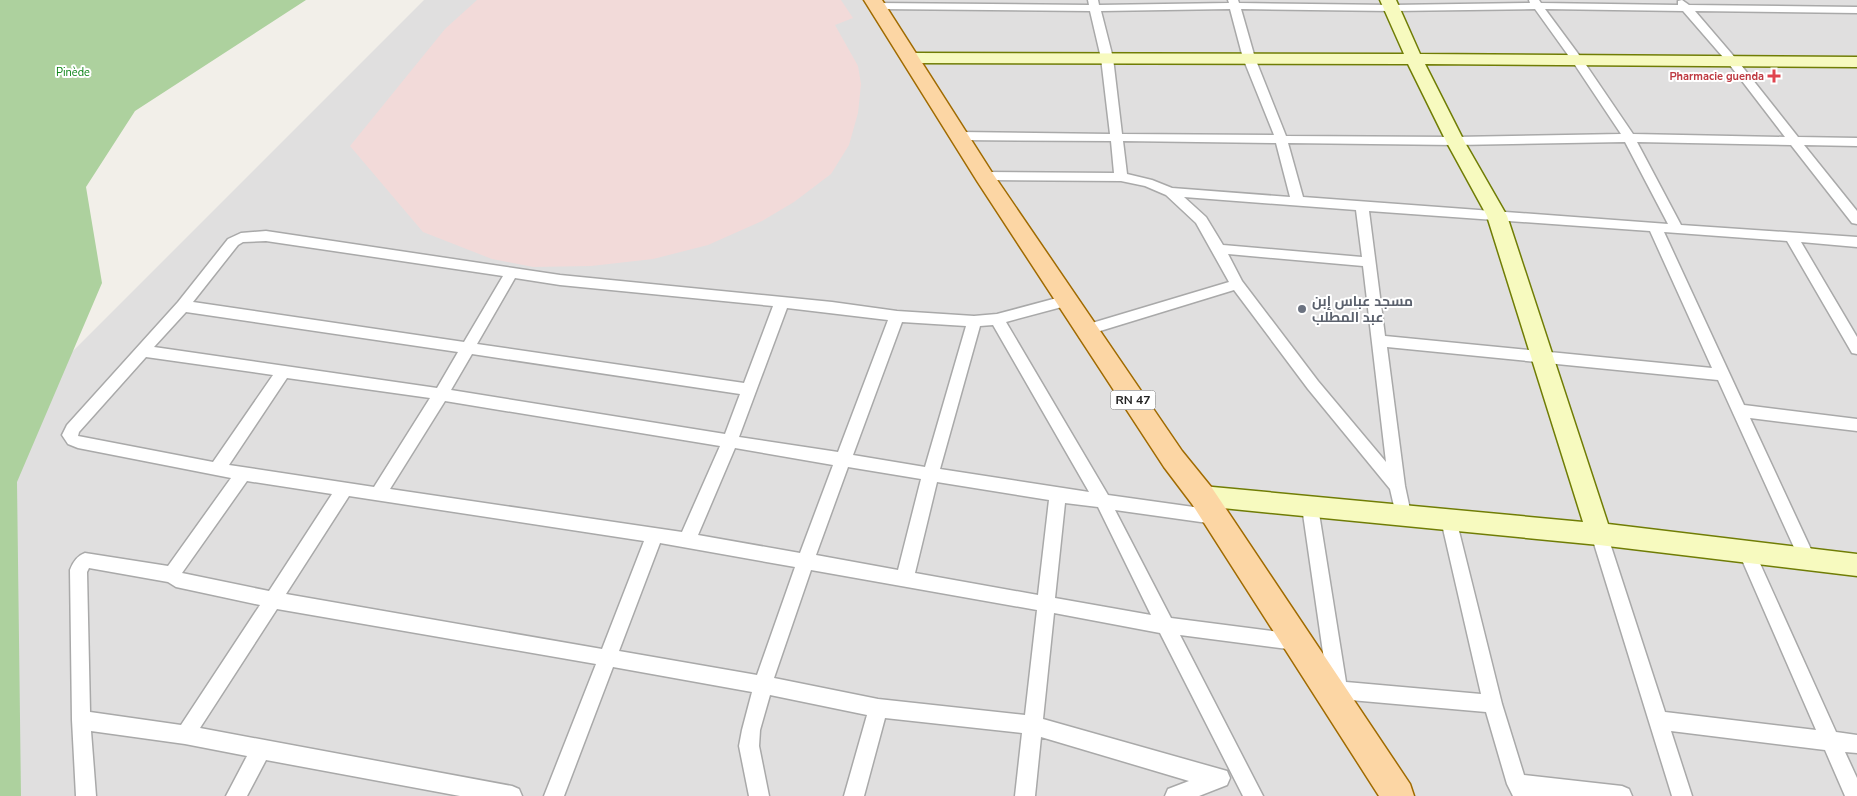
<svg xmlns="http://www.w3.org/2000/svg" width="1857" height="796" font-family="'Nunito Sans',Cairo,sans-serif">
	<rect width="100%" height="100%" fill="#f2efe9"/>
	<!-- residential -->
	<path fill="#e0dfdf" d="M424 0H1857V796H0V424Z"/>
	<!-- commercial -->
	<path fill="#f2dad9" d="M477 0H841L853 18 835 25 858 66 861 84 858 113 849 145 831 174 794 202 762 221 708 245 653 259 591 266 533 267 492 259 423 232 350 146 445 29Z"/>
	<!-- forest -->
	<path fill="#add19e" d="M0 0H306L135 111 86 187 102 283 17 482 21 796H0Z"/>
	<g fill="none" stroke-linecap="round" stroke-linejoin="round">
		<!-- street casing -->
		<g stroke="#a9a9a9" stroke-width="3">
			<g id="street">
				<path d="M1088 0H1098L1099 5 1229 3 1228 0H1238L1239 3 1392 5 1530 3 1529 0H1539L1541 3 1678 5V1L1682 0 1689 5 1857 7V13L1695 11 1737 60 1798 137 1857 138V146L1804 145 1857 211V224L1852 223 1791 145 1637 142 1681 225 1857 237V247L1801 242 1857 337V354L1852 353 1787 241 1664 232 1744 405 1857 419V431L1750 418 1816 560 1814 565 1808 567 1802 565 1718 380 1387 347 1405 486 1411 514 1409 519 1403 521 1397 519 1390 489 1308 389 1234 290 1087 335 1082 334 1080 330 1082 326 1229 282 1196 223 1166 195 1145 186 1121 181 984 180 978 176 984 172 1114 173 1111 141 959 140 953 136 959 132 1110 134 1101 58 1090 11 877 9 872 6 877 3 1089 5ZM1230 9 1243 58 1274 135 1122 134 1113 58 1101 11ZM1241 9 1392 11 1535 9 1573 62 1621 134 1455 137 1286 136 1255 58ZM1545 9 1683 11 1729 64 1785 137 1633 134 1582 59ZM1123 141 1276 143 1290 197 1172 188 1152 180 1127 174ZM1625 142 1668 224 1303 197 1288 143 1455 145ZM1184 197 1356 210 1362 257 1223 245 1206 217ZM1369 211 1650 231 1712 368 1385 336ZM1228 254 1363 266 1386 462 1318 381 1242 281Z"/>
				<path d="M266 231 560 275 832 302 897 311 974 316 997 314 1068 295 1073 296 1075 300 1073 304 1006 322 1108 495 1215 510 1221 512 1223 517 1221 522 1215 524 1115 510 1171 618 1296 634 1302 636 1305 642 1302 648 1296 650 1180 635 1263 796H1243L1160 633 1054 613 1043 719 1227 771 1230 778 1227 785 1199 796H1165L1168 789 1189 781 1041 737 1035 796H1015L1022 733 885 718 864 796H844L867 715 770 695 760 730 759 746 769 796H749L739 746 742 730 752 692 613 667 564 796H544L596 664 277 609 200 728 512 786 519 789 522 796H460L266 760 247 796H226L247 756 185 744 91 731 96 796H76L72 720 70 570C73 562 77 556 85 553L168 566 231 478 78 448 68 444 62 435 67 425 178 302 228 239 241 233ZM266 241 503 276 464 342 193 302 238 245 243 242ZM515 278 560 285 773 306 744 383 477 344ZM787 308 888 320 838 452 739 437ZM186 312 458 352 437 388 154 347ZM902 322 966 326 925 467 853 455ZM993 325 1089 492 940 469 980 326ZM472 354 740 394 725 434 451 390ZM146 357 273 375 213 462 78 436 79 432ZM287 378 430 398 374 487 229 465ZM445 401 720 446 682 532 390 489ZM735 448 833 465 800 553 698 535ZM848 467 921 479 898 570 816 555ZM247 481 332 494 269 591 182 573ZM937 482 1049 500 1038 595 915 573ZM349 496 644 541 602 649 286 594ZM1065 503 1098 507 1151 615 1055 598ZM660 543 795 567 757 675 619 651ZM89 568 168 582 176 587 260 605 181 725 90 712 87 572ZM811 570 1037 610 1025 715 878 699 774 678Z"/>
				<path d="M1310 500 1316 502 1318 507 1346 682 1481 694 1441 520 1443 515 1449 513 1455 515 1502 704 1524 775 1622 786 1629 789 1632 796H1513L1507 784 1486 712 1328 698 1322 695 1319 689 1322 683 1327 680 1302 507 1304 502Z"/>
				<path d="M1599 527 1605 529 1607 534 1665 712 1816 730 1739 553 1741 548 1747 546 1753 548 1836 732 1857 735V753L1845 752 1857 778V796H1845L1825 750 1671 731 1692 796H1672L1591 534 1593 529Z"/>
			</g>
		</g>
		<!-- secondary casing -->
		<g stroke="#707d05" stroke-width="3">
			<path id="secondary" d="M1380 0H1396L1420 54 1857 57V67L1425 64 1464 141 1507 216 1608 524 1857 554V576L1599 545 1202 506 1193 503 1190 496 1193 489 1202 486 1583 522 1487 216 1446 141 1408 64 910 63 904 62 902 58 904 54 910 53 1404 54Z"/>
		</g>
		<!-- primary casing -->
		<g stroke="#a06b00" stroke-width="3">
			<path id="primary" d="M864 0H882L991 171 1182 451 1212 488 1410 784 1414 796H1379L1192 504 1164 467 977 181Z"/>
		</g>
		<!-- street -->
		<use href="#street" fill="#fff" fill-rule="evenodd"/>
		<!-- secondary -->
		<use href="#secondary" fill="#f7fabf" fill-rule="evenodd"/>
		<!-- primary -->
		<use href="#primary" fill="#fcd6a4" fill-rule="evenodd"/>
	</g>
	<!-- markers -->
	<path fill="#e0444e" stroke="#fff" stroke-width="2" d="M1771.5 68.5h5v5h5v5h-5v5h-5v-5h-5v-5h5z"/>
	<circle fill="#6b7280" stroke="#fff" stroke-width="2" cx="1302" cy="309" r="5"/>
	<g text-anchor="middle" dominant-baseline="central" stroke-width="4" stroke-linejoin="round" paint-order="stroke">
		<!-- far-park labels -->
		<g font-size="11" fill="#0c8416" stroke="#fff">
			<text x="73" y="72">Pinède</text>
		</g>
		<!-- far-health labels -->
		<g font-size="11" font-weight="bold" fill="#be3a42" stroke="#fff" text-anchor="end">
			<text x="1764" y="76">Pharmacie guenda</text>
		</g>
		<!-- shield labels -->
		<rect fill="#fff" stroke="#646464" stroke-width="1" x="1110.5" y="390.5" width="45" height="19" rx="4"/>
		<g font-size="12" font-weight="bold" fill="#222">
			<text x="1133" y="400">RN 47</text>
		</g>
		<!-- worship labels -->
		<g font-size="14" font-weight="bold" fill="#5b616d" stroke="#fff" text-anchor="start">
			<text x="1312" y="301">مسجد عباس إبن<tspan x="1312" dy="16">عبد المطلب</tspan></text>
		</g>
	</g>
</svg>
